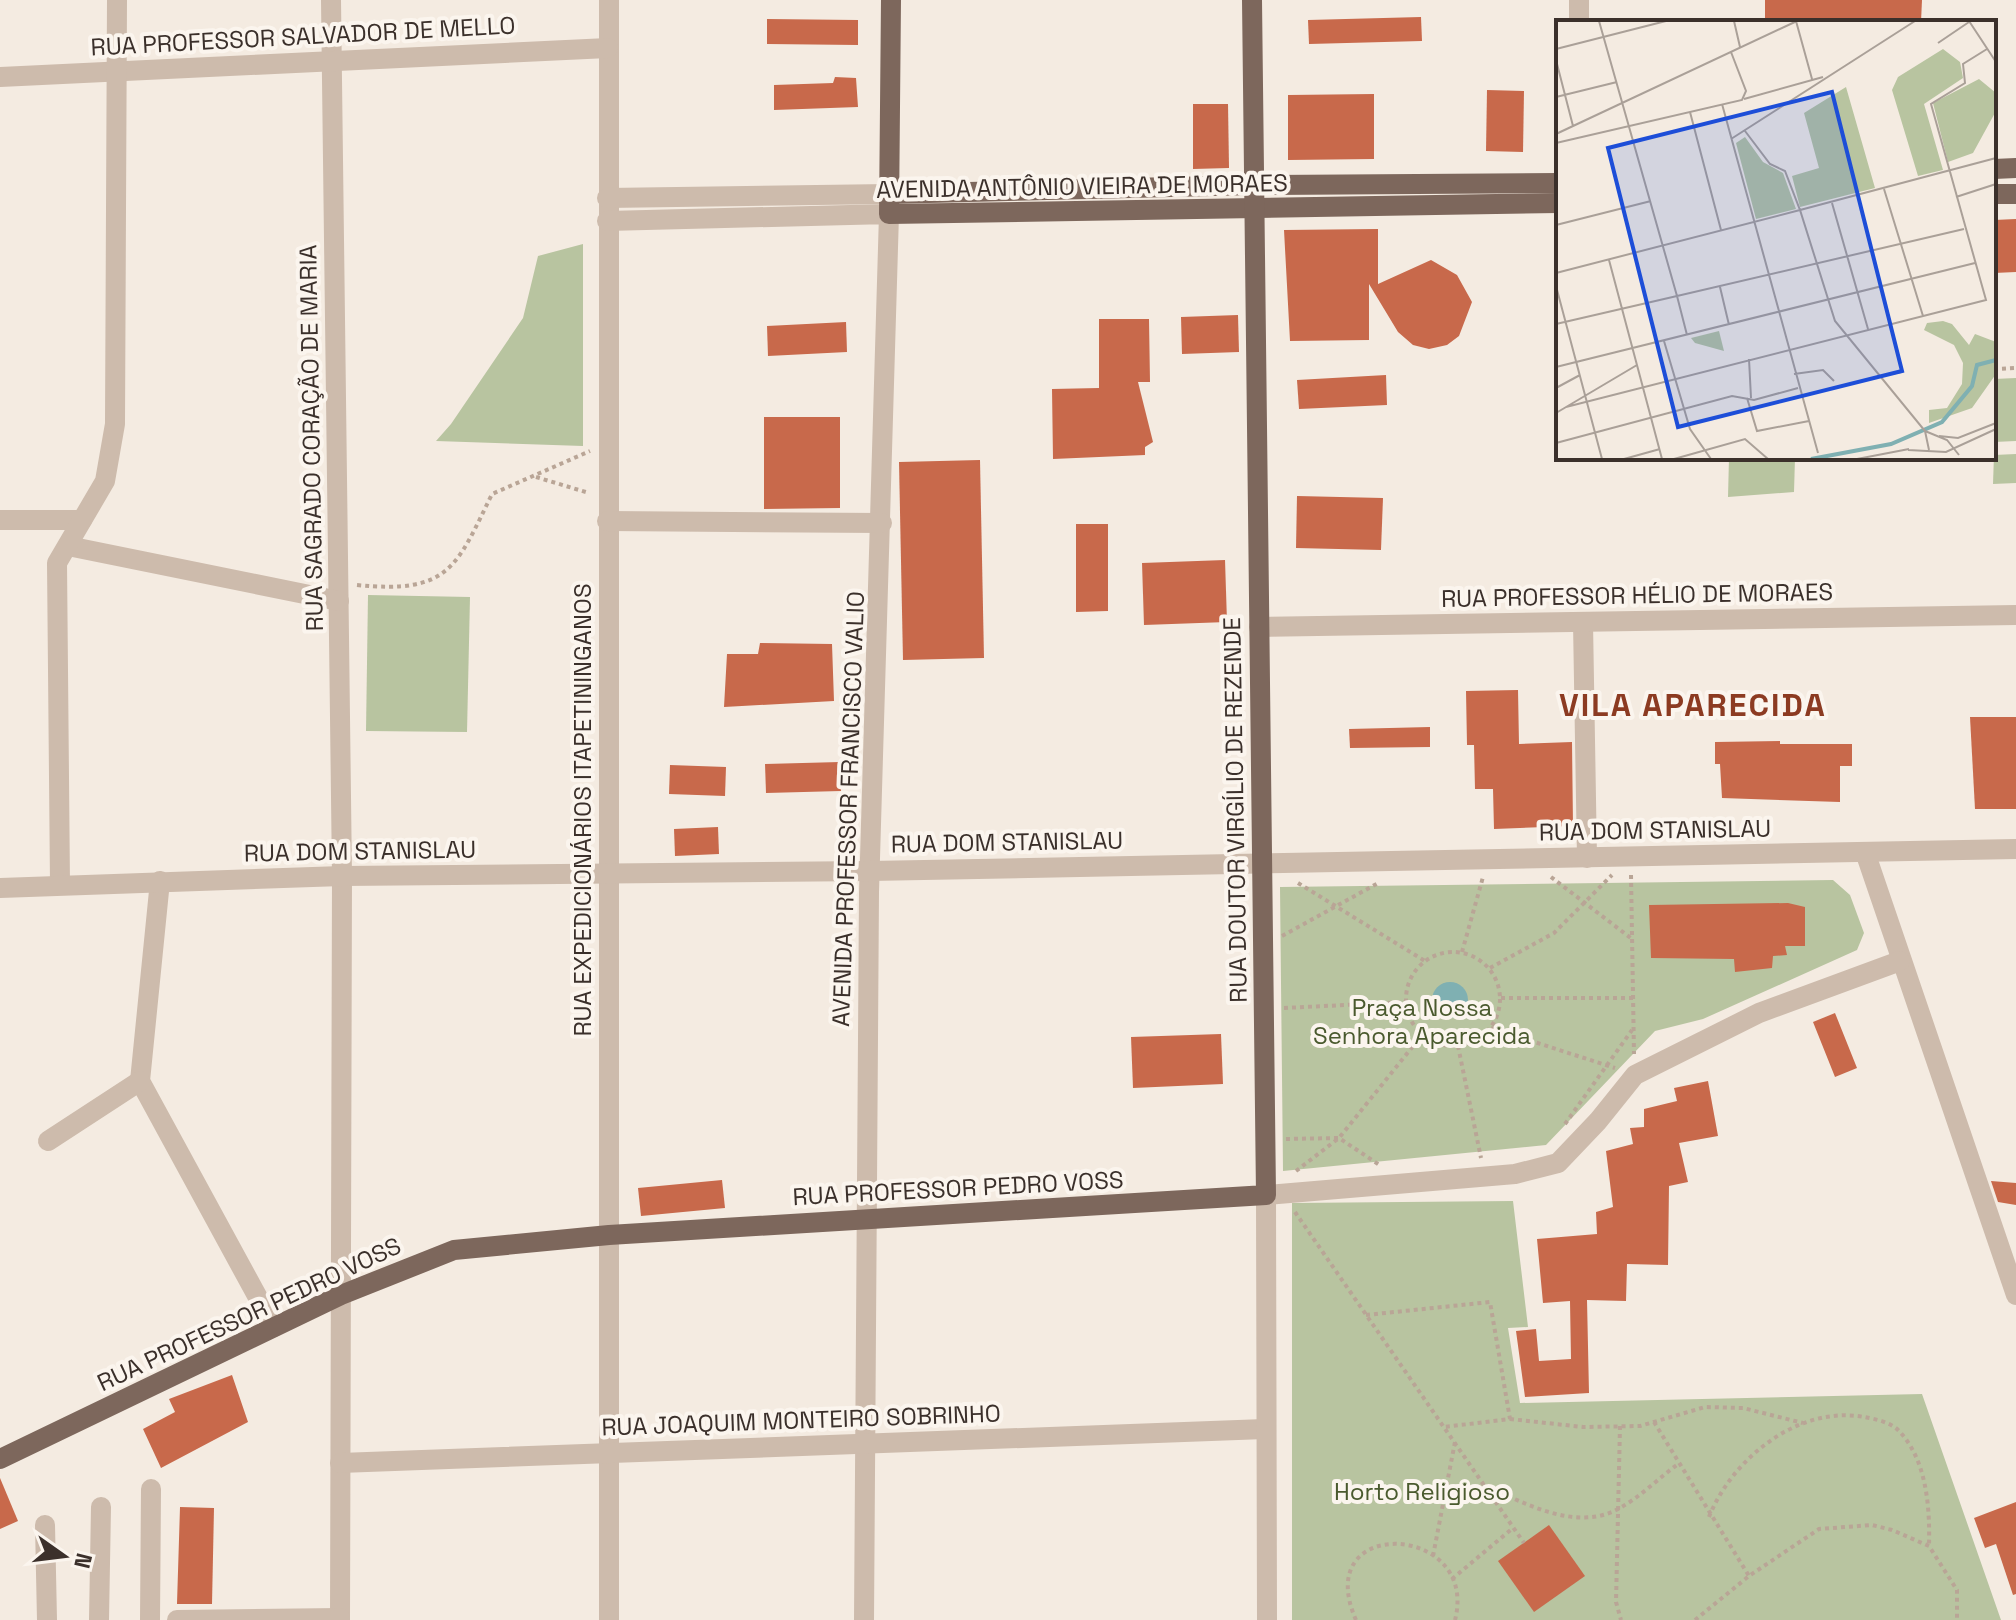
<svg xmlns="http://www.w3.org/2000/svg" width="2016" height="1620" font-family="'Space Grotesk',sans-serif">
	<rect width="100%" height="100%" fill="#f4ebe1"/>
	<!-- green -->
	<g fill="#b8c4a0">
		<path d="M583 244V446L436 441 451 424 523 318 538 256Z"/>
		<path d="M2016 378V441L1994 442V379Z"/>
		<path d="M2016 454V483L1993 484 1994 455Z"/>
		<path d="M1729 458H1795L1794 492 1728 497Z"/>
		<path d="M368 595 470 597 467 732 366 731Z"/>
		<path d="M1833 880 1850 895 1864 933 1857 950 1703 1019 1655 1031 1546 1145 1283 1171 1280 887Z"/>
		<path d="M1513 1201 1528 1327 1508 1328 1520 1403 1922 1394 2001 1620H1292V1203Z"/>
	</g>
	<!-- water -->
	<circle fill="#7fb0b2" cx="1450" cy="1000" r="18"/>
	<!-- building -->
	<g fill="#c8694b">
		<path d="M1765 0H1922L1921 22H1765Z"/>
		<path d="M1421 17 1422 41 1309 44 1308 20Z"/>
		<path d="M767 19 858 20V45L767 44Z"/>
		<path d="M835 77 856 78 858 107 774 110V85L833 83Z"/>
		<path d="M1487 90 1524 91 1523 152 1486 151Z"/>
		<path d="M1374 94V159L1288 160V95Z"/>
		<path d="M1193 104H1228L1229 168 1193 169Z"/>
		<path d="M2016 219V272L1994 273V220Z"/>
		<path d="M1378 229V284L1431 260 1457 275 1472 302 1459 336 1447 345 1429 349 1413 345 1398 332 1369 284V340L1290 341 1284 230Z"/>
		<path d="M1238 315 1239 352 1182 354 1181 317Z"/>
		<path d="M1099 319H1149L1150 382H1138L1153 442 1145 447V455L1053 459 1052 389 1099 388Z"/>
		<path d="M846 322 847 352 768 356 767 326Z"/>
		<path d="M1386 375 1387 405 1299 409 1297 380Z"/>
		<path d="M764 417H840V508L764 509Z"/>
		<path d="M980 460 984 658 903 660 899 462Z"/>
		<path d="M1297 496 1383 498 1381 550 1296 548Z"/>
		<path d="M1076 524H1108V611L1076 612Z"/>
		<path d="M1225 560 1227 622 1144 625 1142 563Z"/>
		<path d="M760 643 832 644 834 701 724 707 727 654H758Z"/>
		<path d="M1518 690 1519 744 1572 742 1573 826 1494 829 1493 789H1475L1474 745H1467L1466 691Z"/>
		<path d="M1970 717H2016V809H1975Z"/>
		<path d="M1430 727V747L1350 748 1349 729Z"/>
		<path d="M1780 741V744H1852V766H1840V802L1722 798 1720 764H1715V742Z"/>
		<path d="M840 762 841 791 766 793 765 764Z"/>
		<path d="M670 765 726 767 725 796 669 794Z"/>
		<path d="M718 827 719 854 675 856 674 829Z"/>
		<path d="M1788 903 1805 907V946H1785L1787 955 1773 956 1772 968 1735 972 1734 959 1651 958 1649 905Z"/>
		<path d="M1835 1013 1857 1068 1835 1077 1813 1022Z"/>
		<path d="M1221 1034 1223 1084 1133 1088 1131 1037Z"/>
		<path d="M1708 1081 1718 1136 1679 1143 1688 1182 1669 1186 1668 1265 1627 1264 1626 1301 1587 1300 1589 1393 1525 1397 1516 1331 1536 1329 1539 1361 1571 1359 1570 1301 1543 1303 1537 1239 1597 1234 1596 1212 1613 1207 1606 1151 1633 1144 1630 1128 1644 1127V1109L1677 1101 1674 1088Z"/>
		<path d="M722 1180 725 1208 641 1216 638 1188Z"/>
		<path d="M1991 1181 2016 1183V1205L1998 1202Z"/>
		<path d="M232 1375 248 1422 161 1468 143 1429 175 1412 169 1399Z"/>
		<path d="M0 1478 18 1521 0 1529Z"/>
		<path d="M2016 1502V1594L2013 1595 1996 1544 1985 1548 1974 1518Z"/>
		<path d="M180 1507 214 1508 212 1604H177Z"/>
		<path d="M1549 1525 1585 1576 1534 1612 1498 1561Z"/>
	</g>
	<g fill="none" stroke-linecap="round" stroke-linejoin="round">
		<!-- path -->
		<g stroke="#b9a596" stroke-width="4" stroke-dasharray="4 4" stroke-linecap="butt">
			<path d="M1994 369 2016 368"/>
			<path d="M536 477 589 493"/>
			<path d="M357 585C449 594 456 568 492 494L590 451"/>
			<path d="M1631 875 1634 1054"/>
			<path d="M1551 877 1632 939"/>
			<path d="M1298 883 1425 961"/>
			<path d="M1282 936 1380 882"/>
			<circle cx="1453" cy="999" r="47"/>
			<path d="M1462 952 1483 877"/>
			<path d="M1490 968 1554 933 1612 875"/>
			<path d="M1501 998H1633"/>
			<path d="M1284 1008 1406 1002"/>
			<path d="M1491 1028 1615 1068"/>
			<path d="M1458 1046 1481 1158"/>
			<path d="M1565 1124 1632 1030"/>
			<path d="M1286 1139 1339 1138 1381 1166"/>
			<path d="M1296 1171 1339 1138 1422 1035"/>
			<path d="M1295 1212 1524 1543"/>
			<path d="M1366 1315 1490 1302 1510 1419 1444 1427"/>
			<path d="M1510 1419 1583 1427 1640 1426 1705 1407 1743 1408 1803 1423"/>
			<path d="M1654 1422 1749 1576"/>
			<path d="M1620 1426 1616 1602 1621 1620"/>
			<path d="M1486 1486C1524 1503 1576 1532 1618 1509 1639 1498 1659 1478 1678 1464"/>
			<path d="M1709 1517C1732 1459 1798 1405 1864 1417 1875 1419 1890 1422 1898 1430 1927 1459 1930 1508 1929 1546"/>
			<path d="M1433 1556 1455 1442"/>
			<path d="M1452 1579 1513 1528"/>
			<path d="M1356 1620C1309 1514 1480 1523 1455 1620"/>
			<path d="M1695 1620 1749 1576 1819 1529 1872 1525 1892 1530 1929 1546 1957 1590V1620"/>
		</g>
		<!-- minor -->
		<g stroke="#cdbbac" stroke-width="20">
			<path d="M331 0 342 876 340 1620"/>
			<path d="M609 0V1620"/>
			<path d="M1579 0V22"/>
			<path d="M0 77 608 48"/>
			<path d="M607 198 889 194"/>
			<path d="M607 221 889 214 869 892 864 1620"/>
			<path d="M0 520H82"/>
			<path d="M607 521 882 523"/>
			<path d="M68 546 339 601"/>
			<path d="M1583 622 1587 858"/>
			<path d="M1259 627 2016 615"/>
			<path d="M1865 852 2016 1295"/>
			<path d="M160 881 140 1081 274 1327"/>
			<path d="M60 884 57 563 105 481 115 424 117 0"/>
			<path d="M0 888 342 876 870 871 2016 849"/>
			<path d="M48 1141 140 1081"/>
			<path d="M340 1463 1265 1429"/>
			<path d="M45 1525 47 1620"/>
			<path d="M99 1620 101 1507"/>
			<path d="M150 1620 151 1489"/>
			<path d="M177 1620 340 1618"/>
			<path d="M1267 1620 1266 1195 1515 1174 1558 1163 1598 1121 1635 1075 1759 1013 1900 961"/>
		</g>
		<!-- major -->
		<g stroke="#7d675c" stroke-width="20">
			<path d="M891 0 889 214 1558 203"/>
			<path d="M1994 169 2016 168"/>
			<path d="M889 194 1254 185 1558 183"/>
			<path d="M1994 194H2016"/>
			<path d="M0 1459 341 1295 454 1250 609 1235 1266 1195 1252 0"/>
		</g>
	</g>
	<g text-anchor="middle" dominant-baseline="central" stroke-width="8" stroke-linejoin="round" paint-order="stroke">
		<!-- street labels -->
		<g font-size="24" fill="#3b302b" stroke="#fbf5ee">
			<text transform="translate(303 36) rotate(-3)">RUA PROFESSOR SALVADOR DE MELLO</text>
			<text transform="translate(1082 186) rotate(-1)">AVENIDA ANTÔNIO VIEIRA DE MORAES</text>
			<text transform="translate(311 438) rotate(-91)">RUA SAGRADO CORAÇÃO DE MARIA</text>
			<text transform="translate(1637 595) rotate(-1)">RUA PROFESSOR HÉLIO DE MORAES</text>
			<text transform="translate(848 809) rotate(-88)">AVENIDA PROFESSOR FRANCISCO VALIO</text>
			<text transform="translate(582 810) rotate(-90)">RUA EXPEDICIONÁRIOS ITAPETININGANOS</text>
			<text transform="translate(1235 810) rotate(-91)">RUA DOUTOR VIRGÍLIO DE REZENDE</text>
			<text transform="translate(1655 830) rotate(-1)">RUA DOM STANISLAU</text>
			<text transform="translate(1007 842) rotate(-1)">RUA DOM STANISLAU</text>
			<text transform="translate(360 851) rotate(-1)">RUA DOM STANISLAU</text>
			<text transform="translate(958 1188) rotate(-3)">RUA PROFESSOR PEDRO VOSS</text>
			<text transform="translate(249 1314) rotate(-25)">RUA PROFESSOR PEDRO VOSS</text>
			<text transform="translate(801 1420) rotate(-2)">RUA JOAQUIM MONTEIRO SOBRINHO</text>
		</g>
		<!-- park labels -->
		<g font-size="24" fill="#4a5a2e" stroke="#fbf5ee">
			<text x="1422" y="1007">Praça Nossa<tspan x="1422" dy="28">Senhora Aparecida</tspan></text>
			<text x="1422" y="1491">Horto Religioso</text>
		</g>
		<!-- district labels -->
		<g font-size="32" font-weight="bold" letter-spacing="2" fill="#8c3b22" stroke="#fbf5ee">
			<text x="1693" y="705">VILA APARECIDA</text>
		</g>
	</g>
	<!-- overview -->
	<g transform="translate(1556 20)">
		<rect width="440" height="440" fill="#f4ebe1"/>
		<path d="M387 29 404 42 407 58 368 84 387 150 362 156 336 70 342 57ZM423 59 440 73V91L417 133 392 142 377 83ZM290 67 319 168 244 187 236 156 263 148 248 93ZM189 117 207 142 227 153 240 189 200 199 180 123ZM387 301 396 304 413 325 419 314 440 322V354L416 388 373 403V390L391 388 406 364 407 343 398 325 368 310 371 303ZM163 311 168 331 139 323 135 318Z" fill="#b8c4a0"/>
		<path fill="none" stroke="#7fb0b2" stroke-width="4" d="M255 439 335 424 386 402 416 366 421 345 440 340"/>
		<path fill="none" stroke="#aaa098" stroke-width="2" d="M178 1 184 27M240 1 256 59M413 1 440 42M382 23 413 2M0 29 110 1M0 40 17 106M0 77 61 62M188 79 267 57M166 84 262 433M134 92 165 210M189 111 214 144 229 151 244 190 440 138M0 114 241 1M175 119 359 1M0 123 186 80 190 71 175 32M328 169 367 296M400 177 440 164M276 183 312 309M0 205 95 181M53 240 106 439M0 253 244 190 279 301 369 411 373 430M0 266 46 439M164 267 173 305M0 304 121 276 43 1M334 304 346 352 335 354M131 315 121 276 408 209M108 321 134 409 155 439M193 339 195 378M0 347 419 243M238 354 267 350 278 361M0 368 24 355M191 378 201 411 253 401M10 387 430 280 375 84 409 63 407 44 431 29M0 393 81 345M369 411 391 420 403 435M383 416 402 418 440 403M0 423 176 376 198 380 242 368M352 430 390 432 440 409M68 439 104 429M118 439 189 419 212 439M301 439 353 429"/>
		<path fill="#1d4ed8" fill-opacity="0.15" stroke="#1d4ed8" stroke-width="4" d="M276 72 346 351 122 407 52 128Z"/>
		<rect width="440" height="440" fill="none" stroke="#3b302b" stroke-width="4"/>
	</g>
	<!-- north arrow -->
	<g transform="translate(64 1556) rotate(104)" stroke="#fbf5ee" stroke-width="6" paint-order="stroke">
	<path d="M0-6L14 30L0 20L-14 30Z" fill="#3b302b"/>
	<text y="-12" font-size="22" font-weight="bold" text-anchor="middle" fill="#3b302b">N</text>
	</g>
</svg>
